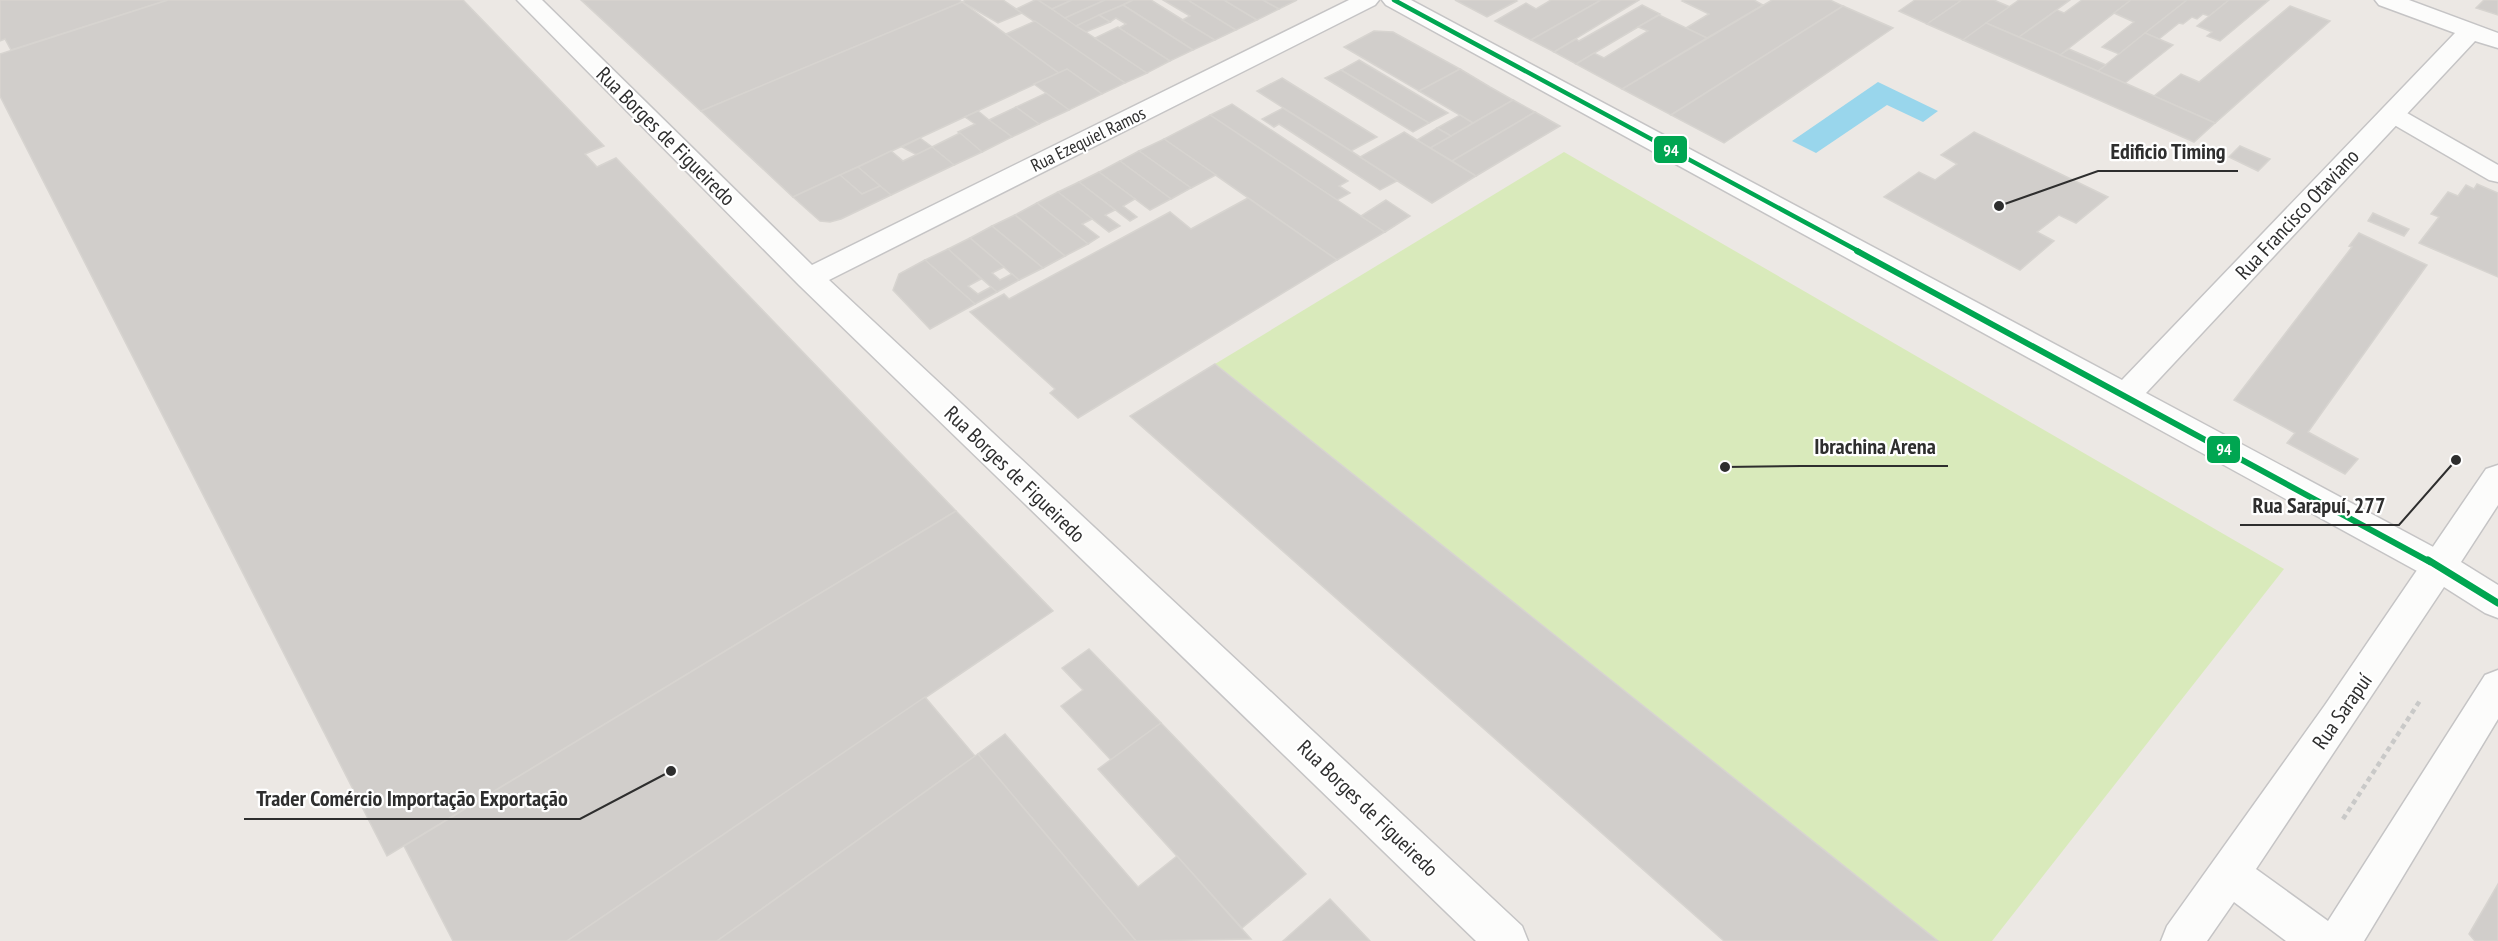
<svg xmlns="http://www.w3.org/2000/svg" width="2498" height="941" font-family="'PT Sans Narrow',sans-serif">
	<rect width="100%" height="100%" fill="#ece8e4"/>
	<!-- pitch -->
	<path fill="#d9eabb" d="M1564 152 2284 569 1992 941H1938L1215 364Z"/>
	<!-- water -->
	<path fill="#99d6ec" d="M1878 82 1938 111 1923 122 1887 105 1816 153 1792 141Z"/>
	<!-- building -->
	<g fill="#d1cecb" stroke="#d7d4d0" stroke-width="1.5">
		<path d="M0 0H168L11 50 5 39 0 41Z"/>
		<path d="M168 0H463L604 146 585 154 597 167 616 158 956 511 387 856 0 96V54Z"/>
		<path d="M581 0H959L962 2 701 111Z"/>
		<path d="M966 0H1003L1022 13 998 23 962 2Z"/>
		<path d="M1035 0H1038L1147 73 1125 83 1016 9Z"/>
		<path d="M1038 0H1072L1052 9Z"/>
		<path d="M1072 0H1105L1065 18 1052 9Z"/>
		<path d="M1105 0H1133L1076 26 1065 18Z"/>
		<path d="M1133 0H1151L1215 40 1193 50 1123 5Z"/>
		<path d="M1163 0H1188L1236 30 1215 40 1182 20 1190 16Z"/>
		<path d="M1188 0H1224L1257 20 1236 30Z"/>
		<path d="M1224 0H1263L1279 9 1257 20Z"/>
		<path d="M1263 0H1297L1279 9Z"/>
		<path d="M1455 0H1515L1517 1 1487 17Z"/>
		<path d="M1551 0H1601L1531 40 1495 21 1526 3 1536 9Z"/>
		<path d="M1601 0H1639L1554 52 1531 40Z"/>
		<path d="M1684 0H1754L1763 5 1707 38 1686 28 1709 14 1682 1Z"/>
		<path d="M1772 0H1830L1843 6 1671 115 1622 89Z"/>
		<path d="M1915 0H1962L1927 24 1899 11Z"/>
		<path d="M1962 0H1994L2010 7 1963 40 1927 24Z"/>
		<path d="M2019 0H2070L2019 37 1986 23Z"/>
		<path d="M2082 0H2131L2060 55 2019 37 2057 10 2064 13Z"/>
		<path d="M2131 0H2187L2119 54 2102 47 2134 22 2114 13Z"/>
		<path d="M2187 0H2229L2209 16 2203 14 2197 19 2192 17 2183 24 2179 23 2159 39 2145 33Z"/>
		<path d="M2229 0H2269L2220 41 2207 36 2212 32 2197 26Z"/>
		<path d="M2484 0H2498V15L2476 8Z"/>
		<path d="M962 2 1059 73 793 197 701 111Z"/>
		<path d="M1123 5 1193 50 1170 61 1119 28 1126 24 1116 18 1110 22 1099 15Z"/>
		<path d="M1642 5 1660 14 1576 64 1554 52 1576 39 1579 41Z"/>
		<path d="M1843 6 1893 28 1724 143 1671 115Z"/>
		<path d="M2290 6 2330 21 2215 123 2154 96 2181 74 2199 82Z"/>
		<path d="M1099 15 1110 22 1086 32 1076 26Z"/>
		<path d="M1659 15 1707 38 1622 89 1576 64 1594 53 1604 58 1648 31 1638 27Z"/>
		<path d="M1035 21 1125 83 1102 94 1067 69 1059 73 1006 34Z"/>
		<path d="M1986 23 2098 71 2215 123 2194 142 1963 40Z"/>
		<path d="M1118 27 1119 28 1170 61 1147 73 1095 38Z"/>
		<path d="M1374 31 1393 32 1460 69 1419 91 1344 47Z"/>
		<path d="M2145 33 2173 45 2125 83 2098 71Z"/>
		<path d="M2069 49 2106 65 2098 71 2060 55Z"/>
		<path d="M1359 60 1448 113 1429 123 1341 70Z"/>
		<path d="M1067 69 1102 94 1069 110 1034 84Z"/>
		<path d="M1460 69 1490 87 1513 100 1473 123 1419 91Z"/>
		<path d="M1341 70 1429 123 1413 132 1325 78Z"/>
		<path d="M1282 78 1377 137 1351 151 1257 91Z"/>
		<path d="M1046 93 1069 110 1039 124 1016 107Z"/>
		<path d="M1513 100 1535 112 1452 161 1430 148Z"/>
		<path d="M1232 104 1348 181 1339 186 1350 193 1337 200 1210 115Z"/>
		<path d="M1016 107 1039 124 1012 137 989 120Z"/>
		<path d="M1283 108 1351 151 1397 181 1380 190 1279 124 1274 127 1262 119Z"/>
		<path d="M978 111 989 120 1012 137 982 152 958 132 975 124 965 117Z"/>
		<path d="M1535 112 1560 126 1476 176 1452 161Z"/>
		<path d="M1210 115 1337 200 1385 232 1337 260 1164 139Z"/>
		<path d="M1460 115 1473 123 1451 136 1437 128Z"/>
		<path d="M1437 128 1451 136 1430 148 1417 140Z"/>
		<path d="M1404 132 1417 140 1476 176 1432 203 1360 157Z"/>
		<path d="M1974 132 2108 197 2076 223 2059 215 2037 232 2054 241 2020 270 1884 197 1919 172 1935 180 1957 164 1941 155Z"/>
		<path d="M960 133 982 152 954 165 932 147Z"/>
		<path d="M920 138 932 147 917 155 902 147Z"/>
		<path d="M1164 139 1216 175 1191 188 1139 151Z"/>
		<path d="M2240 146 2270 159 2258 171 2229 157Z"/>
		<path d="M932 147 954 165 891 195 858 167 891 151 903 161Z"/>
		<path d="M1139 151 1191 188 1171 199 1120 161Z"/>
		<path d="M1120 161 1171 199 1150 210 1099 172Z"/>
		<path d="M858 167 880 186 862 194 840 175Z"/>
		<path d="M1099 172 1135 199 1123 206 1137 217 1130 221 1079 182Z"/>
		<path d="M840 175 862 194 880 186 891 195 841 219 830 222 820 221 793 197Z"/>
		<path d="M1079 182 1115 210 1105 215 1120 226 1109 232 1058 192Z"/>
		<path d="M2477 184 2498 193V277L2419 243 2439 217 2431 214 2448 192 2458 196 2466 185 2474 189Z"/>
		<path d="M1058 192 1092 219 1082 224 1099 237 1088 244 1037 203Z"/>
		<path d="M1248 198 1337 260 1078 418 1050 393 1055 389 970 312 1004 294 1009 299 1170 212 1191 229Z"/>
		<path d="M1386 200 1410 216 1385 232 1361 216Z"/>
		<path d="M1037 203 1088 244 1065 256 1015 215Z"/>
		<path d="M2373 213 2409 229 2404 236 2368 221Z"/>
		<path d="M1015 215 1065 256 1043 268 992 226Z"/>
		<path d="M992 226 1043 268 1019 280 970 238Z"/>
		<path d="M2359 233 2427 265 2308 432 2358 459 2345 474 2287 443 2295 433 2234 400 2352 247 2349 246Z"/>
		<path d="M970 238 1004 267 992 273 1000 280 1012 274 1019 280 997 292 948 249Z"/>
		<path d="M948 249 981 279 968 286 978 294 991 287 997 292 975 304 925 260Z"/>
		<path d="M925 260 975 304 930 329 893 290 899 274Z"/>
		<path d="M1215 364 1938 941H1724L1130 416Z"/>
		<path d="M956 511 1053 611 567 941H453L404 846Z"/>
		<path d="M1089 649 1161 723 1111 760 1061 706 1083 690 1062 668Z"/>
		<path d="M925 697 975 756 717 941H567Z"/>
		<path d="M1161 723 1306 874 1242 928 1098 769Z"/>
		<path d="M1005 734 1138 887 1177 856 1251 939 1136 941 978 754Z"/>
		<path d="M978 754 1136 941H717L975 756Z"/>
		<path d="M2498 884V941H2475L2469 934Z"/>
		<path d="M1330 899 1370 941H1283Z"/>
	</g>
	<g fill="none" stroke-linecap="round" stroke-linejoin="round">
		<!-- lane casing -->
		<g stroke="#c5c4c5" stroke-width="3">
			<path id="lane" d="M2392 107 2400 109 2498 165V182L2489 180 2384 119 2380 114 2384 109Z"/>
		</g>
		<!-- street casing -->
		<g stroke="#c5c4c5" stroke-width="3">
			<g id="street">
				<path d="M517 0H542L812 265 1349 0H1379L1375 5 829 280 1522 926 1528 941H1476L799 285Z"/>
				<path d="M1382 0H1411L2122 380 2455 33 2379 5 2375 0H2409L2498 33V48L2475 41 2146 393 2452 557 2458 567 2452 577 2440 581 2428 577 1386 5Z"/>
			</g>
		</g>
		<!-- secondary casing -->
		<g stroke="#c5c4c5" stroke-width="3">
			<path id="secondary" d="M2498 465V505L2461 562 2498 585V618L2485 613 2444 587 2256 869 2328 921 2485 675 2498 670V719L2364 941H2286L2234 902 2207 941H2161L2167 926 2325 705 2486 469Z"/>
		</g>
		<!-- path -->
		<path stroke="#c9c9c8" stroke-width="4.5" stroke-dasharray="5 4" stroke-linecap="butt" d="M2343 819 2421 699"/>
		<!-- lane -->
		<use href="#lane" fill="#fcfcfb" fill-rule="evenodd"/>
		<!-- street -->
		<use href="#street" fill="#fcfcfb" fill-rule="evenodd"/>
		<!-- secondary -->
		<use href="#secondary" fill="#fcfcfb" fill-rule="evenodd"/>
		<!-- bus-1-far2 casing -->
		<g stroke="#fff" stroke-width="8">
			<path id="bus-1-far2" d="M1394 0 1860 252"/>
		</g>
		<!-- bus-1-far1 casing -->
		<g stroke="#fff" stroke-width="10">
			<path id="bus-1-far1" d="M1857 251 2430 562"/>
		</g>
		<!-- bus-1 casing -->
		<g stroke="#fff" stroke-width="11">
			<path id="bus-1" d="M2428 560 2498 603"/>
		</g>
		<!-- bus-1-far2 -->
		<use href="#bus-1-far2" stroke="#00a651" stroke-width="4.5"/>
		<!-- bus-1-far1 -->
		<use href="#bus-1-far1" stroke="#00a651" stroke-width="6"/>
		<!-- bus-1 -->
		<use href="#bus-1" stroke="#00a651" stroke-width="7"/>
	</g>
	<g text-anchor="middle" dominant-baseline="central" stroke-width="4.5" stroke-linejoin="round" paint-order="stroke">
		<!-- far-street labels -->
		<g font-size="18" fill="#2e2e2e" stroke="#fff">
			<text transform="translate(1088 139) rotate(-26)">Rua Ezequiel Ramos</text>
		</g>
		<!-- street labels -->
		<g font-size="21" fill="#2e2e2e" stroke="#fff">
			<text transform="translate(666 136) rotate(45)">Rua Borges de Figueiredo</text>
			<text transform="translate(2297 214) rotate(-47)">Rua Francisco Otaviano</text>
			<text transform="translate(1015 474) rotate(44)">Rua Borges de Figueiredo</text>
			<text transform="translate(2342 711) rotate(-55)">Rua Sarapuí</text>
			<text transform="translate(1368 808) rotate(44)">Rua Borges de Figueiredo</text>
		</g>
	</g>
	<!-- callouts -->
	<path fill="none" stroke="#2e2e2e" stroke-width="2" d="M1999 206L2098 171H2238M1725 467L1801 466H1948M2456 460L2399 525H2240M671 771L580 819H244"/>
	<g fill="#2e2e2e" stroke="#fff" stroke-width="2">
		<circle cx="1999" cy="206" r="6"/>
		<circle cx="1725" cy="467" r="6"/>
		<circle cx="2456" cy="460" r="6"/>
		<circle cx="671" cy="771" r="6"/>
	</g>
	<g font-size="22" text-anchor="middle" font-weight="bold" fill="#2e2e2e" stroke="#fff" stroke-width="4.5" stroke-linejoin="round" paint-order="stroke">
		<text x="2168" y="159">Edificio Timing</text>
		<text x="1875" y="454">Ibrachina Arena</text>
		<text x="2319" y="513">Rua Sarapuí, 277</text>
		<text x="412" y="806">Trader Comércio Importação Exportação</text>
	</g>
	<g stroke="#fff" stroke-width="2">
		<rect x="1653" y="135" width="35" height="29" rx="6" fill="#00a651"/>
		<rect x="2206" y="435" width="35" height="29" rx="6" fill="#00a651"/>
	</g>
	<g font-size="16" text-anchor="middle" font-weight="bold" fill="#fff">
		<text x="1671" y="156">94</text>
		<text x="2224" y="455">94</text>
	</g>
</svg>
